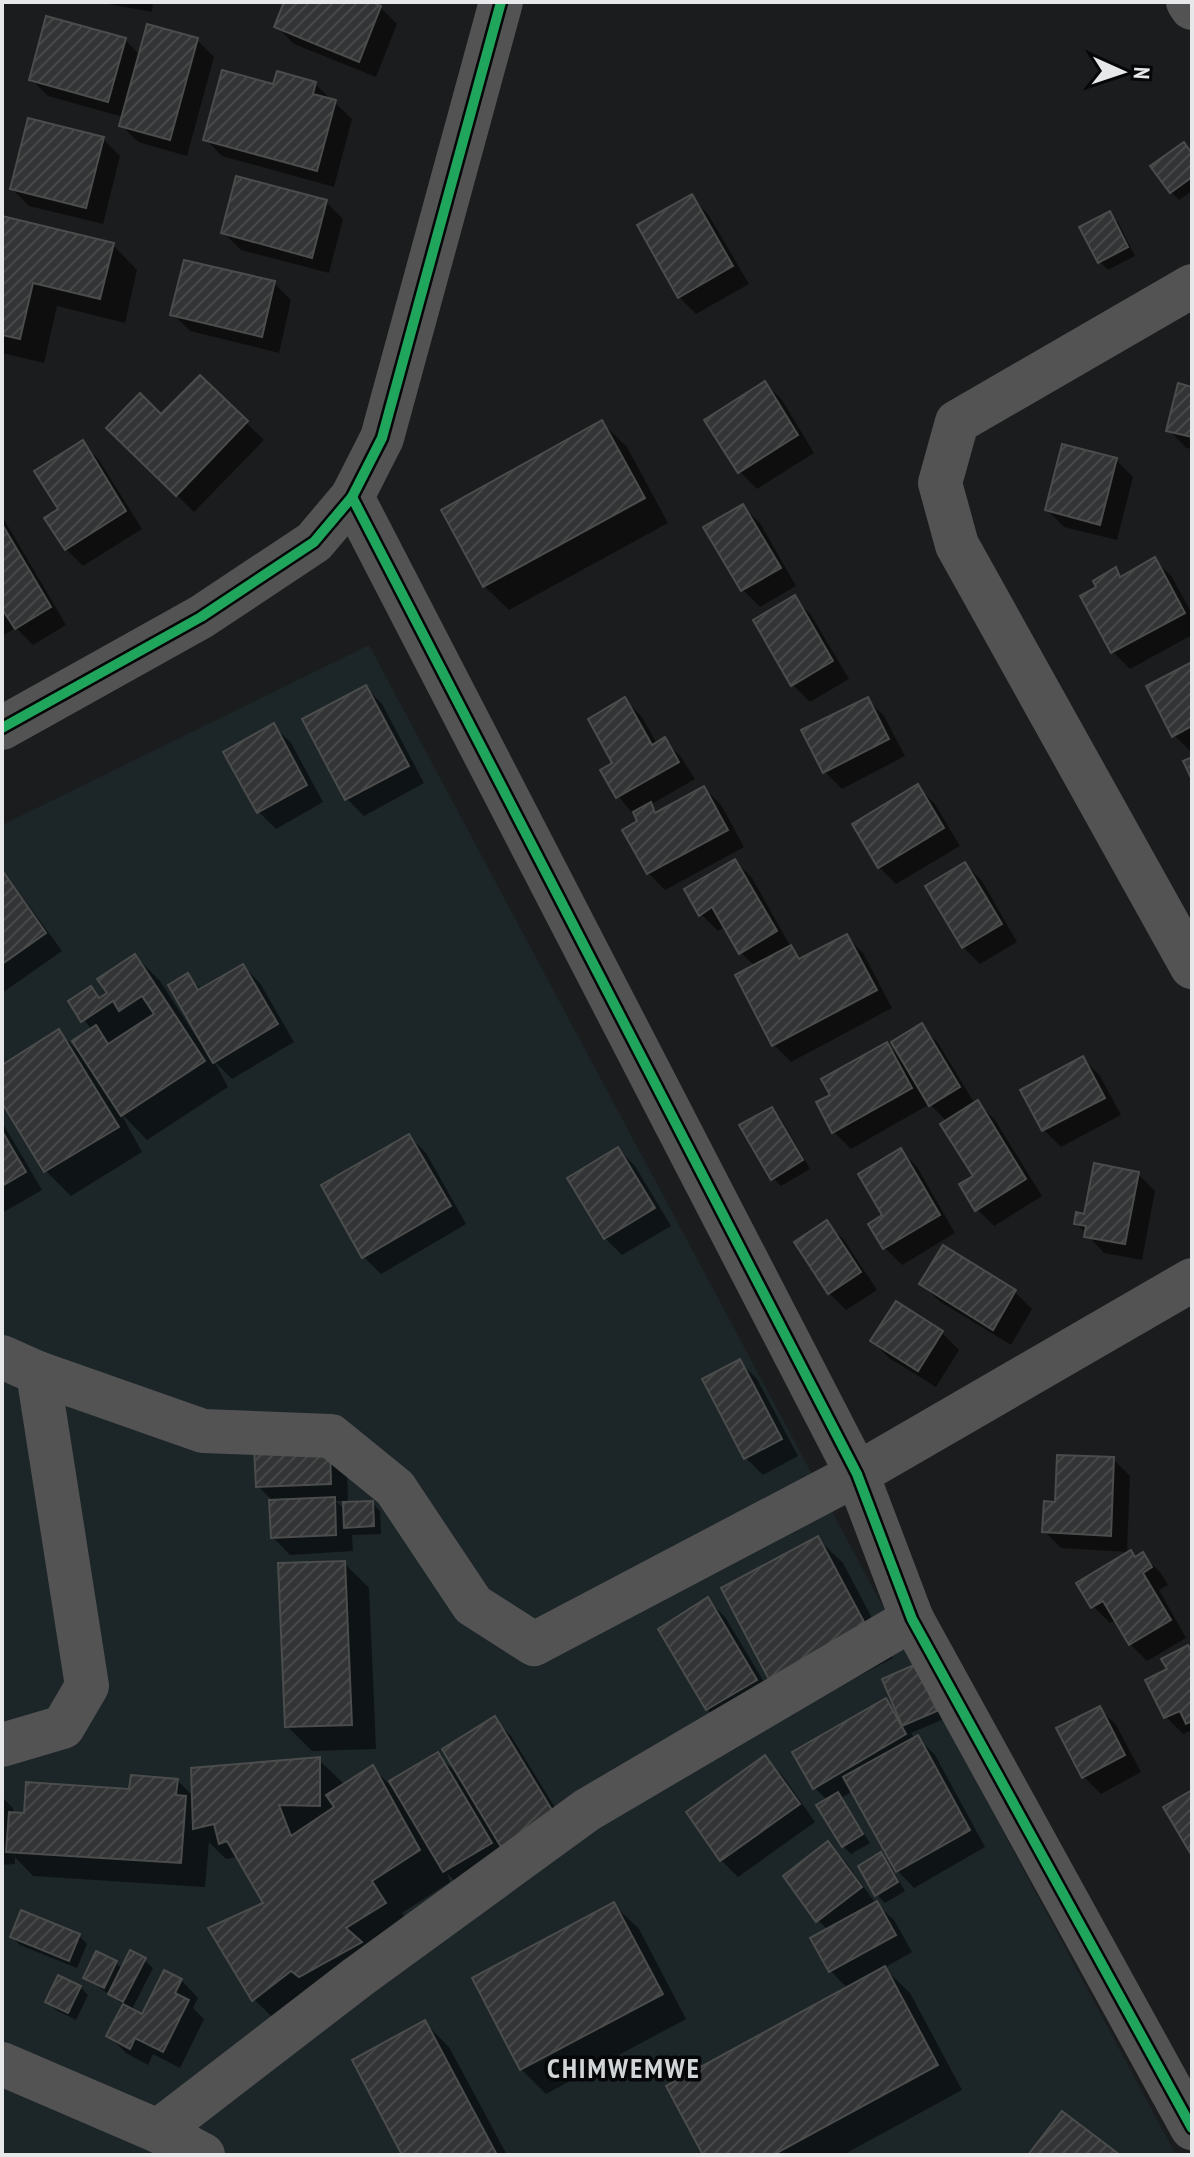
<svg xmlns="http://www.w3.org/2000/svg" width="1194" height="2157" font-family="'PT Sans Narrow',sans-serif">
	<defs>
		<pattern id="building-hatch" width="6" height="6" patternUnits="userSpaceOnUse" patternTransform="scale(2)"><rect width="6" height="6" fill="#333435"/><path d="M-1 1l2-2M0 6l6-6M5 7l2-2" fill="none" stroke="#474848"/></pattern>
	</defs>
	<rect width="100%" height="100%" fill="#1b1c1d"/>
	<!-- built -->
	<path fill="#1c2528" d="M369 645 1176 2155H2V825Z"/>
	<!-- shadow -->
	<g fill="#0007" fill-rule="evenodd">
		<path d="M97 2H153L152 12Z"/>
		<path d="M287 2H367L380 7 397 24 376 77 294 44 277 27Z"/>
		<path d="M125 40 140 55 197 40 214 57 187 156 138 142 121 125 123 117 48 96 31 79Z"/>
		<path d="M315 84 352 119 334 187 222 156 205 139 274 87Z"/>
		<path d="M103 139 120 156 103 224 29 206 12 189Z"/>
		<path d="M1184 145 1192 153V191L1179 200 1171 192Z"/>
		<path d="M691 197 708 214 749 284 696 314 679 297Z"/>
		<path d="M326 202 343 219 329 273 241 250 224 233Z"/>
		<path d="M1109 214 1118 222 1135 256 1108 270 1100 262Z"/>
		<path d="M2 218 113 245 137 270 125 323 57 306 44 363 2 353Z"/>
		<path d="M274 283 291 300 279 353 190 331 173 314Z"/>
		<path d="M200 378 264 440 194 512 109 428 161 417Z"/>
		<path d="M765 383 782 400 814 453 757 489 740 472 707 420Z"/>
		<path d="M1192 389V449L1186 448 1169 430Z"/>
		<path d="M602 423 627 447 668 523 509 610 484 586Z"/>
		<path d="M82 443 99 460 142 529 83 566 66 549 60 510Z"/>
		<path d="M1116 460 1133 477 1117 540 1064 527 1047 510Z"/>
		<path d="M742 506 760 523 796 586 760 607 743 590 706 528Z"/>
		<path d="M2 516 66 625 33 645 16 628 2 636Z"/>
		<path d="M1155 560 1172 577 1192 614V635L1130 669 1113 652 1099 588 1115 570 1123 578Z"/>
		<path d="M794 598 811 615 849 679 810 702 793 685Z"/>
		<path d="M1192 664V752H1191L1174 735Z"/>
		<path d="M365 687 382 704 424 783 364 816 347 799Z"/>
		<path d="M867 699 884 716 905 756 842 789 825 772Z"/>
		<path d="M625 700 642 717 657 744 664 740 681 757 695 779 650 805 658 813 704 788 721 805 744 847 665 890 648 873 625 830 640 822 618 796 615 764Z"/>
		<path d="M274 726 291 743 323 802 276 829 259 812Z"/>
		<path d="M918 787 935 804 960 846 896 884 879 867Z"/>
		<path d="M735 861 752 878 792 949 802 959 846 936 863 953 892 1008 791 1062 774 1045 755 966 741 953 726 926 718 931 701 914Z"/>
		<path d="M965 864 982 881 1017 942 980 964 963 947Z"/>
		<path d="M2 869 62 951 2 993Z"/>
		<path d="M135 956 160 981 200 1043 203 1042 188 976 202 990 243 966 260 983 294 1042 232 1079 214 1061 228 1087 147 1140 120 1112 142 1152 71 1196 46 1171 2 1099V1067L59 1032 80 1053 92 1030 71 1002 91 989 101 999 109 993Z"/>
		<path d="M921 1026 938 1043 975 1104 978 1103 995 1120 1042 1196 994 1226 977 1209 975 1176 947 1122 930 1104 851 1149 834 1132 818 1103 833 1095 887 1044 902 1060Z"/>
		<path d="M1083 1058 1100 1076 1121 1115 1061 1147 1044 1130 1023 1090Z"/>
		<path d="M771 1109 780 1117 810 1169 781 1186 773 1178Z"/>
		<path d="M2 1122 42 1190 2 1213Z"/>
		<path d="M409 1136 426 1153 466 1224 381 1274 364 1257 324 1186Z"/>
		<path d="M618 1149 635 1166 671 1226 622 1255 605 1238Z"/>
		<path d="M900 1150 917 1167 955 1233 902 1265 885 1248 871 1224 885 1216Z"/>
		<path d="M1138 1174 1155 1191 1142 1260 1104 1253 1076 1223Z"/>
		<path d="M827 1223 844 1240 877 1290 846 1310 829 1293Z"/>
		<path d="M944 1248 1015 1292 1032 1309 1011 1345 939 1301 922 1284Z"/>
		<path d="M896 1304 942 1333 959 1350 936 1387 889 1358 872 1341Z"/>
		<path d="M740 1362 757 1379 798 1456 763 1475 746 1458Z"/>
		<path d="M256 1449 347 1463 348 1504 372 1503 380 1511 381 1534 352 1535 353 1551 290 1555 273 1537 271 1499 258 1486ZM336 1501H345L346 1511Z"/>
		<path d="M1113 1459 1130 1476 1127 1552 1061 1548 1044 1531Z"/>
		<path d="M818 1539 843 1563 893 1658 798 1708Z"/>
		<path d="M1143 1555 1160 1572 1168 1585 1159 1590 1186 1638 1147 1661 1130 1644 1116 1620 1110 1623 1093 1606Z"/>
		<path d="M344 1563 369 1588 376 1749 312 1751 287 1726Z"/>
		<path d="M708 1600 725 1617 773 1697 724 1726 707 1709Z"/>
		<path d="M1187 1647 1192 1652V1730L1183 1734 1166 1717 1169 1670Z"/>
		<path d="M916 1666 944 1719 911 1733 915 1740 918 1738 935 1755 985 1847 914 1888 896 1869 853 1791 841 1798 870 1843 851 1854 843 1846 828 1801 814 1787 885 1701 900 1716Z"/>
		<path d="M1099 1708 1116 1725 1141 1772 1101 1794 1084 1777Z"/>
		<path d="M494 1719 511 1736 570 1832 498 1842 507 1861 461 1888 447 1873 450 1882 402 1913 416 1935 285 2030 254 1999 265 1904 243 1865 235 1857 226 1859 209 1842 205 1887 33 1876 15 1857V1864L2 1865V1797L13 1808V1814L26 1815 177 1780 194 1797 319 1760 345 1785 372 1767 395 1790 438 1755 457 1774Z"/>
		<path d="M765 1758 782 1775 815 1822 738 1877 721 1860Z"/>
		<path d="M828 1844 845 1861 876 1904 894 1920 912 1952 884 1968 910 1993 962 2090 843 2155H705L848 1989 831 1971 828 1930 818 1920Z"/>
		<path d="M880 1855 890 1865 905 1891 885 1903 877 1895 860 1867Z"/>
		<path d="M614 1905 639 1929 686 2019 546 2094 521 2069Z"/>
		<path d="M78 1935 87 1944 77 1968 20 1945 12 1937Z"/>
		<path d="M144 1960 153 1968 131 2011 143 2017 181 1980 198 1998 193 2008 204 2019 180 2068 153 2054 148 2065 126 2053 109 2036 124 2005 86 1978 116 1963 123 1970Z"/>
		<path d="M80 1987 88 1995 76 2020 56 2010 48 2001Z"/>
		<path d="M425 2023 449 2047 507 2155H405Z"/>
	</g>
	<!-- building -->
	<g fill="url(#building-hatch)" stroke="#4b4c4c" stroke-width="2">
		<path d="M284 2H372L381 6 359 62 274 27Z"/>
		<path d="M46 16 126 38 108 102 29 80Z"/>
		<path d="M147 24 198 38 170 140 119 126Z"/>
		<path d="M222 70 273 84 277 71 316 82 313 94 336 100 317 171 203 140Z"/>
		<path d="M28 118 104 137 86 208 10 189Z"/>
		<path d="M1184 142 1192 154V177L1170 193 1150 166Z"/>
		<path d="M236 176 327 200 312 258 221 233Z"/>
		<path d="M692 194 733 266 678 298 637 225Z"/>
		<path d="M1110 211 1128 247 1098 263 1079 227Z"/>
		<path d="M2 216 114 243 100 299 33 283 20 339 2 335Z"/>
		<path d="M184 260 275 281 262 337 170 315Z"/>
		<path d="M200 375 248 421 176 496 106 428 140 393 161 414Z"/>
		<path d="M765 381 798 435 738 473 704 420Z"/>
		<path d="M1178 383 1192 387V437L1166 431Z"/>
		<path d="M602 420 645 498 483 587 441 510Z"/>
		<path d="M83 440 126 511 65 550 44 518 58 509 34 471Z"/>
		<path d="M1062 444 1117 458 1100 525 1045 510Z"/>
		<path d="M743 504 781 568 741 591 703 527Z"/>
		<path d="M2 524 51 607 15 629 2 609Z"/>
		<path d="M1155 557 1185 613 1111 653 1080 596 1096 587 1093 581 1116 567 1120 577Z"/>
		<path d="M795 595 833 661 791 686 753 620Z"/>
		<path d="M1192 662V726L1172 737 1146 686Z"/>
		<path d="M366 685 409 766 345 800 302 719Z"/>
		<path d="M625 697 652 745 665 737 679 762 616 798 600 770 612 763 588 719Z"/>
		<path d="M868 697 889 739 823 773 801 730Z"/>
		<path d="M274 723 307 785 257 813 223 752Z"/>
		<path d="M1192 757V780L1183 761Z"/>
		<path d="M918 784 944 828 878 868 852 824Z"/>
		<path d="M704 786 728 830 647 874 622 830 637 821 633 812 651 802 655 813Z"/>
		<path d="M735 859 777 931 739 954 712 907 699 916 684 889Z"/>
		<path d="M965 862 1002 924 962 948 925 886Z"/>
		<path d="M2 870 46 933 2 964Z"/>
		<path d="M847 934 877 990 772 1046 735 975 791 945 799 959Z"/>
		<path d="M135 954 205 1061 121 1116 72 1041 96 1025 108 1044 154 1014 142 996 119 1011 113 1001 81 1022 68 1001 91 986 99 998 107 993 97 979Z"/>
		<path d="M243 964 278 1024 213 1063 168 985 188 973 198 990Z"/>
		<path d="M922 1023 960 1087 929 1106 891 1042Z"/>
		<path d="M59 1029 119 1127 44 1172 2 1103V1065Z"/>
		<path d="M887 1042 912 1088 832 1133 816 1102 830 1095 821 1079Z"/>
		<path d="M1083 1056 1105 1098 1042 1131 1020 1090Z"/>
		<path d="M978 1100 1026 1179 975 1211 959 1184 973 1176 940 1124Z"/>
		<path d="M772 1107 803 1160 771 1180 739 1125Z"/>
		<path d="M2 1131 26 1172 2 1186Z"/>
		<path d="M409 1134 451 1206 362 1258 321 1185Z"/>
		<path d="M618 1147 655 1208 604 1239 567 1178Z"/>
		<path d="M901 1148 940 1215 883 1249 868 1224 882 1215 858 1174Z"/>
		<path d="M1094 1163 1139 1172 1125 1244 1084 1237 1086 1226 1074 1224 1076 1212 1084 1214Z"/>
		<path d="M827 1220 861 1272 828 1294 794 1242Z"/>
		<path d="M943 1245 1016 1290 993 1330 919 1284Z"/>
		<path d="M896 1301 943 1331 918 1371 870 1341Z"/>
		<path d="M740 1359 782 1439 744 1459 702 1379Z"/>
		<path d="M330 1444 331 1484 256 1487 254 1447Z"/>
		<path d="M1057 1455 1114 1457 1111 1536 1042 1532 1044 1501 1055 1502Z"/>
		<path d="M335 1497 336 1535 271 1538 269 1500Z"/>
		<path d="M373 1501 374 1526 344 1528 343 1502Z"/>
		<path d="M818 1536 870 1633 772 1685 721 1588Z"/>
		<path d="M1131 1550 1135 1557 1143 1552 1152 1567 1143 1573 1171 1620 1129 1645 1103 1601 1091 1608 1076 1583Z"/>
		<path d="M345 1561 352 1725 285 1727 278 1563Z"/>
		<path d="M708 1597 757 1680 706 1710 658 1629Z"/>
		<path d="M1188 1645 1192 1653V1721L1186 1724 1180 1711 1164 1718 1145 1680 1167 1669 1161 1659Z"/>
		<path d="M916 1664 937 1711 902 1726 882 1679Z"/>
		<path d="M886 1698 906 1734 813 1789 792 1752Z"/>
		<path d="M1100 1706 1125 1755 1082 1778 1056 1728Z"/>
		<path d="M495 1716 555 1815 501 1847 442 1749Z"/>
		<path d="M918 1735 970 1830 896 1872 843 1777Z"/>
		<path d="M438 1752 492 1843 443 1872 389 1781Z"/>
		<path d="M765 1755 800 1804 720 1861 686 1812Z"/>
		<path d="M320 1757V1806L279 1805 291 1836 334 1807 326 1795 373 1765 420 1850 372 1881 386 1903 346 1928 362 1942 299 1977 291 1971 252 2001 208 1928 263 1903 227 1841 219 1844 214 1824 193 1829 191 1768Z"/>
		<path d="M131 1775 178 1779 176 1795 186 1796 181 1863 6 1852 9 1812 24 1813 26 1782 129 1789Z"/>
		<path d="M1192 1790V1856L1163 1807Z"/>
		<path d="M838 1792 863 1834 842 1847 816 1805Z"/>
		<path d="M828 1841 862 1887 816 1922 783 1876Z"/>
		<path d="M881 1852 898 1882 875 1896 858 1866Z"/>
		<path d="M877 1901 896 1935 829 1972 810 1938Z"/>
		<path d="M614 1902 663 1994 520 2070 472 1978Z"/>
		<path d="M21 1910 80 1934 69 1961 10 1937Z"/>
		<path d="M130 1950 146 1958 123 2002 108 1994Z"/>
		<path d="M96 1951 117 1961 104 1988 83 1978Z"/>
		<path d="M885 1966 938 2065 773 2155H703L666 2086Z"/>
		<path d="M164 1970 182 1979 175 1993 189 2000 163 2052 135 2038 130 2049 106 2036 123 2004 142 2014Z"/>
		<path d="M58 1975 81 1986 68 2013 45 2002Z"/>
		<path d="M425 2020 497 2155H402L352 2060Z"/>
		<path d="M1062 2111 1120 2155H1028Z"/>
	</g>
	<g fill="none" stroke-linecap="round" stroke-linejoin="round">
		<!-- minor -->
		<g stroke="#535353" stroke-width="44">
			<path d="M1188 2 1192 8"/>
			<path d="M1192 286 957 422 940 483 957 545 1192 967"/>
			<path d="M352 497 857 1474 912 1619 1192 2128"/>
			<path d="M2 728 201 617 314 542 352 497 382 438 501 2"/>
			<path d="M2 1357 38 1373 87 1686 63 1727 2 1745"/>
			<path d="M38 1373 203 1431 331 1436 395 1488 473 1605 534 1644 857 1474 1192 1280"/>
			<path d="M2 2064 158 2131 203 2155"/>
			<path d="M158 2131 358 1977 587 1810 912 1619"/>
		</g>
		<!-- cycleway casing -->
		<g stroke="#060708" stroke-width="15">
			<g id="cycleway">
				<path d="M352 497 857 1474 912 1619 1192 2128"/>
				<path d="M2 728 201 617 314 542 352 497 382 438 501 2"/>
			</g>
		</g>
		<!-- cycleway -->
		<use href="#cycleway" stroke="#20a55d" stroke-width="10"/>
	</g>
	<g text-anchor="middle" dominant-baseline="central" stroke-width="7" stroke-linejoin="round" paint-order="stroke">
		<!-- district labels -->
		<g font-size="28" font-weight="bold" letter-spacing="2" fill="#d2d6d8" stroke="#060708">
			<text x="624" y="2067">CHIMWEMWE</text>
		</g>
	</g>
	<!-- border -->
	<rect width="1194" height="2157" fill="none" stroke="#e6e8e9" stroke-width="8"/>
	<!-- north arrow -->
	<g transform="translate(1122 72) rotate(93)" stroke="#060708" stroke-width="6" paint-order="stroke">
	<path d="M0-6L14 30L0 20L-14 30Z" fill="#e6e8e9"/>
	<text y="-12" font-size="22" font-weight="bold" text-anchor="middle" fill="#e6e8e9">N</text>
	</g>
</svg>
